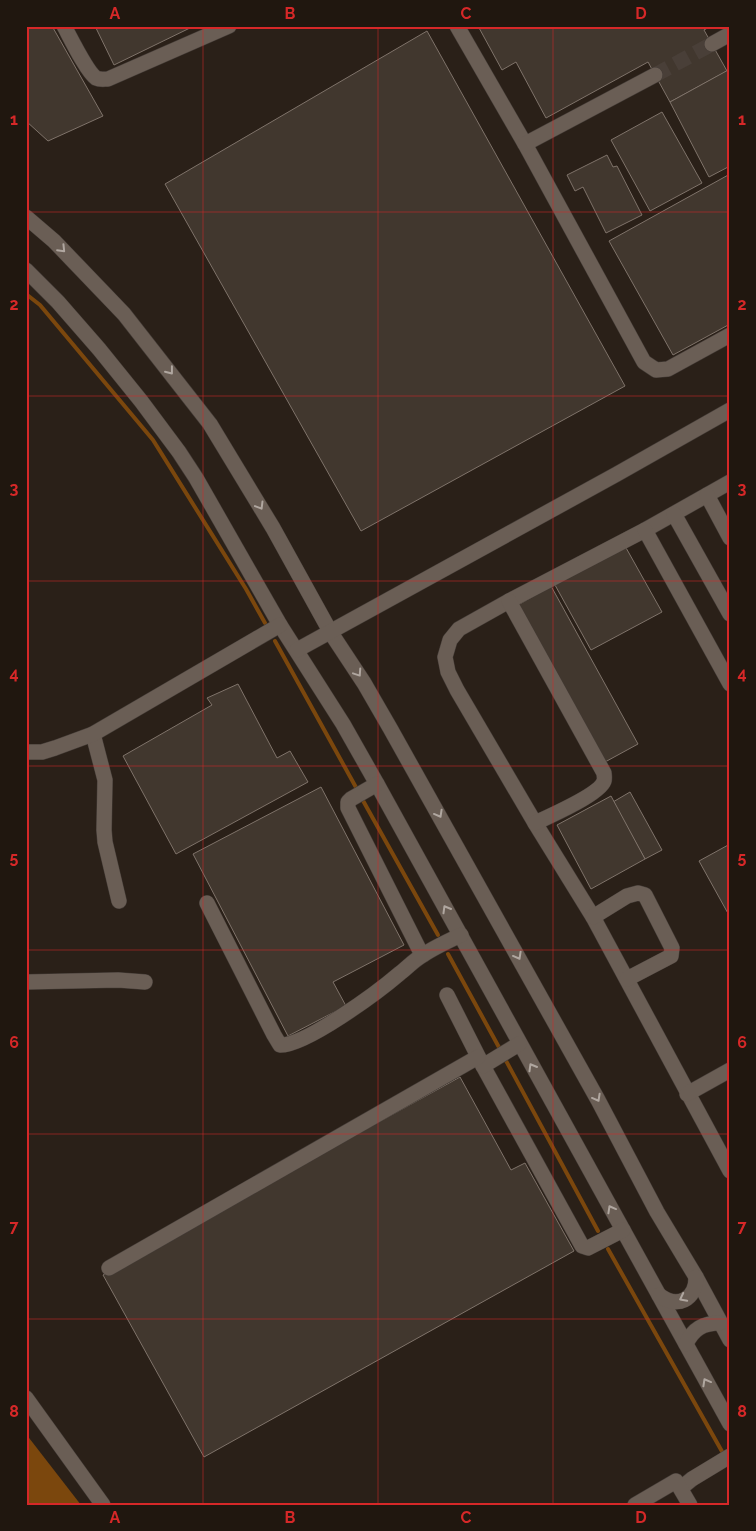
<svg xmlns="http://www.w3.org/2000/svg" width="756" height="1531" font-family="Raleway,sans-serif">
	<rect width="100%" height="100%" fill="#2a2018"/>
	<!-- water -->
	<path fill="#7b470d" d="M26 1434 81 1505H26Z"/>
	<g fill="none" stroke-linecap="round" stroke-linejoin="round">
		<!-- stream -->
		<g stroke="#7b470d" stroke-width="4">
			<path d="M26 294 40 305 153 440 246 589 265 623"/>
			<path d="M275 641 358 791"/>
			<path d="M361 797 438 935"/>
			<path d="M448 954 501 1051"/>
			<path d="M504 1057 598 1231"/>
			<path d="M608 1249 724 1455"/>
		</g>
	</g>
	<!-- building -->
	<g fill="#41372e" stroke="#7f736a">
		<path d="M26 26H52L103 116 48 141 26 121Z"/>
		<path d="M95 26H194L114 65Z"/>
		<path d="M478 26H711L704 30 727 71 670 102 648 62 546 118 516 62 502 70Z"/>
		<path d="M427 31 625 386 361 531 165 184Z"/>
		<path d="M730 69V166L709 177 670 102Z"/>
		<path d="M662 112 702 183 650 211 611 140Z"/>
		<path d="M607 155 613 167 617 166 642 215 606 233 583 187 575 191 567 175Z"/>
		<path d="M730 174V324L673 355 609 241Z"/>
		<path d="M625 546 662 612 591 650 555 585Z"/>
		<path d="M551 586 638 744 605 762 518 605Z"/>
		<path d="M238 684 277 758 290 751 308 782 176 854 123 756 212 705 207 698Z"/>
		<path d="M321 787 404 945 333 982 346 1006 288 1036 193 854Z"/>
		<path d="M630 792 662 850 645 859 613 802Z"/>
		<path d="M611 796 645 859 591 889 557 825Z"/>
		<path d="M730 844V917L699 861Z"/>
		<path d="M460 1077 511 1170 525 1163 574 1251 204 1457 103 1275Z"/>
	</g>
	<g fill="none" stroke-linecap="round" stroke-linejoin="round">
		<!-- minor-tunnel -->
		<path stroke="#493f38" stroke-width="15" stroke-dasharray="15 8" stroke-linecap="butt" d="M655 75 712 44"/>
		<!-- minor casing -->
		<g stroke="#443c37" stroke-width="16">
			<g id="minor">
				<path d="M64 26C70 37 87 72 96 78 100 80 104 79 108 79L229 26"/>
				<path d="M457 26 525 144 644 362 656 370 668 369 730 335"/>
				<path d="M712 44 730 34"/>
				<path d="M525 144 655 75"/>
				<path d="M26 217 54 241 124 314 210 424 273 528 331 633 364 683 390 728 598 1100 657 1212 696 1277 730 1340"/>
				<path d="M26 270 58 302 99 349 141 401 179 452 196 478 280 625 343 724 377 784 730 1424"/>
				<path d="M730 482 645 530 509 601 459 629 450 640 445 657 448 672 457 690 535 823 593 917 730 1171"/>
				<path d="M707 495 730 538"/>
				<path d="M674 514 730 614"/>
				<path d="M645 530 730 684"/>
				<path d="M509 601 604 773C604 774 605 780 604 781 600 794 548 817 535 823"/>
				<path d="M297 650 617 474 730 410"/>
				<path d="M93 734 105 780 104 830 105 842 119 901"/>
				<path d="M26 752H42L55 748 93 734 280 625"/>
				<path d="M377 784 351 799 348 802V808L422 955"/>
				<path d="M207 903 274 1035 280 1045C305 1046 378 992 399 974 407 968 414 960 423 955 435 947 448 941 461 935"/>
				<path d="M593 917 627 896 638 893 645 895 672 948 671 956 627 979"/>
				<path d="M26 982 118 980 145 982"/>
				<path d="M447 995 483 1066 582 1246 588 1248 623 1230"/>
				<path d="M483 1066 519 1044"/>
				<path d="M687 1094 730 1070"/>
				<path d="M109 1268 478 1057"/>
				<path d="M659 1295C677 1309 696 1300 696 1277"/>
				<path d="M686 1344C693 1329 703 1323 720 1323"/>
				<path d="M26 1398 103 1505"/>
				<path d="M681 1488 692 1479 730 1456"/>
				<path d="M635 1505 676 1481 690 1505"/>
			</g>
		</g>
		<!-- minor -->
		<use href="#minor" stroke="#6a5e55" stroke-width="15"/>
	</g>
	<!-- one-way arrows -->
	<defs><path id="oneway-chevron" d="M-2-3.5L2.5 0L-2 3.5" fill="none" stroke-width="1.6" stroke-linecap="round" stroke-linejoin="round" transform="scale(1.25)"/></defs>
	<g stroke="#b0a7a0">
		<use href="#oneway-chevron" transform="translate(62 249) rotate(46)"/>
		<use href="#oneway-chevron" transform="translate(170 371) rotate(52)"/>
		<use href="#oneway-chevron" transform="translate(260 506) rotate(59)"/>
		<use href="#oneway-chevron" transform="translate(358 673) rotate(56)"/>
		<use href="#oneway-chevron" transform="translate(439 814) rotate(61)"/>
		<use href="#oneway-chevron" transform="translate(446 909) rotate(-120)"/>
		<use href="#oneway-chevron" transform="translate(518 956) rotate(61)"/>
		<use href="#oneway-chevron" transform="translate(532 1067) rotate(-120)"/>
		<use href="#oneway-chevron" transform="translate(597 1098) rotate(61)"/>
		<use href="#oneway-chevron" transform="translate(611 1209) rotate(-119)"/>
		<use href="#oneway-chevron" transform="translate(683 1298) rotate(153)"/>
		<use href="#oneway-chevron" transform="translate(706 1382) rotate(-119)"/>
	</g>
	<!-- grid -->
	<path fill="none" stroke="#d62828" stroke-width="1" stroke-opacity="0.55" d="M203 26V1505M378 26V1505M553 26V1505M26 212H730M26 396H730M26 581H730M26 766H730M26 950H730M26 1134H730M26 1319H730"/>
	<!-- border -->
	<rect width="756" height="1531" fill="none" stroke="#20170f" stroke-width="55"/>
	<rect x="28" y="28" width="700" height="1476" fill="none" stroke="#d62828" stroke-width="2"/>
	<g font-size="16" text-anchor="middle" font-weight="bold" fill="#d62828">
		<text x="115" y="19">A</text>
		<text x="290" y="19">B</text>
		<text x="466" y="19">C</text>
		<text x="641" y="19">D</text>
		<text x="14" y="125">1</text>
		<text x="742" y="125">1</text>
		<text x="14" y="310">2</text>
		<text x="742" y="310">2</text>
		<text x="14" y="494">3</text>
		<text x="742" y="494">3</text>
		<text x="14" y="679">4</text>
		<text x="742" y="679">4</text>
		<text x="14" y="863">5</text>
		<text x="742" y="863">5</text>
		<text x="14" y="1048">6</text>
		<text x="742" y="1048">6</text>
		<text x="14" y="1232">7</text>
		<text x="742" y="1232">7</text>
		<text x="14" y="1417">8</text>
		<text x="742" y="1417">8</text>
		<text x="115" y="1523">A</text>
		<text x="290" y="1523">B</text>
		<text x="466" y="1523">C</text>
		<text x="641" y="1523">D</text>
	</g>
</svg>
